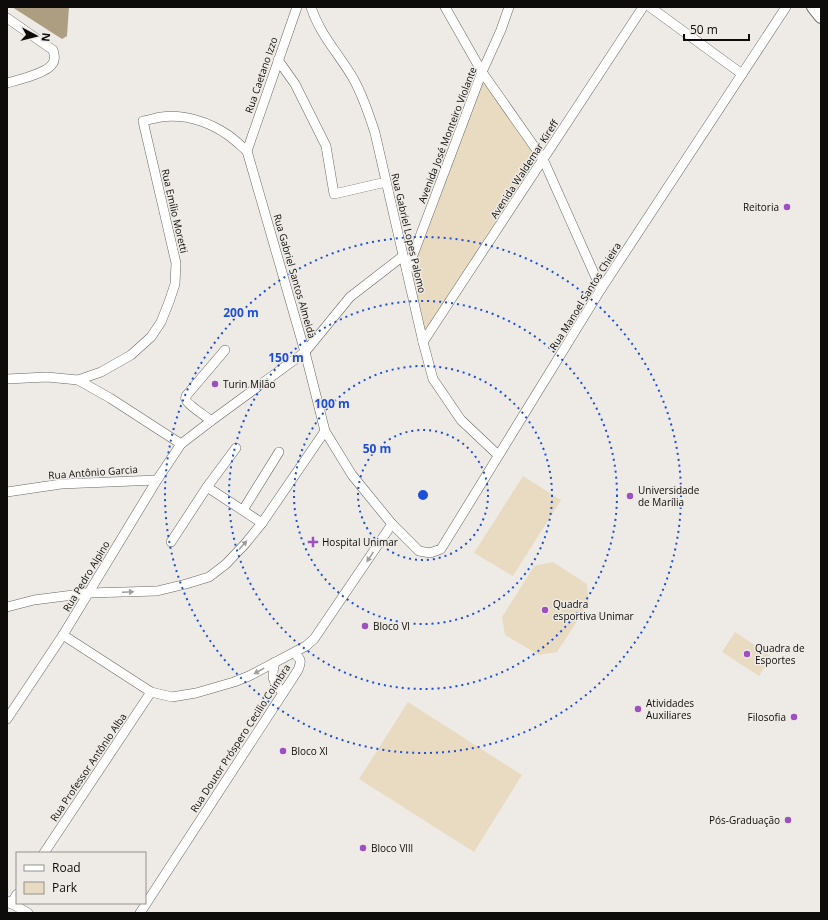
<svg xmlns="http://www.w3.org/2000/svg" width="828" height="920" font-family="'Open Sans',sans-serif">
	<rect width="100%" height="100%" fill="#eeebe6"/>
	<!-- green -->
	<g fill="#e9dbc2">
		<path d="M482 72 543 159 423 342 407 271Z"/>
		<path d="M523 476 561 500 513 576 474 553Z"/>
		<path d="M553 562 587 584 589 603 557 652 539 655 505 635 502 617 534 566Z"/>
		<path d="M735 632 771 656 759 676 722 652Z"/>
		<path d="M408 702 522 775 474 852 359 779Z"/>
	</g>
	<!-- water -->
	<path fill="#ae9e81" d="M12 7H69L67 36 62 39Z"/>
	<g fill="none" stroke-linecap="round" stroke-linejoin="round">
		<!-- street casing -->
		<g stroke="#696762" stroke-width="10">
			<g id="street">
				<path d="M311 7C320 35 339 54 353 78 363 96 369 114 375 133L423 342 433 379 461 420 498 455"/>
				<path d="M445 7 482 72 543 159 601 289"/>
				<path d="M650 7 742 74"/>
				<path d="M7 18 53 50C54 55 56 58 53 63 48 73 18 80 7 83"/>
				<path d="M278 60 295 84 326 146 334 194 386 182"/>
				<path d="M247 151 297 7"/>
				<path d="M407 271 482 72 501 30 509 7"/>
				<path d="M423 342 643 7"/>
				<path d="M7 379 47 377 78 380 101 372 131 355 151 337 161 322 169 302 175 284 176 263 143 121C149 120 155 118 161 117 185 114 209 122 228 135 235 140 241 146 247 151L305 352 325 431 352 475 392 524 419 551 430 553 441 549 601 289 786 7"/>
				<path d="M78 380 110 398 181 444"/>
				<path d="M211 421C206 416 186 404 186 399 185 398 186 397 186 396L225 350"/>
				<path d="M207 487 262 523"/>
				<path d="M7 492 61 484 157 480"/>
				<path d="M243 510 279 452"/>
				<path d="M171 542 207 487 236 448"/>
				<path d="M7 607 34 600 89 593 157 591 186 584 209 577 226 564 245 544 262 523 325 431"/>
				<path d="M63 635 151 692 172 697 196 693 234 682 249 676 306 646 314 639 392 524"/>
				<path d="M275 662C271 678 272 680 283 693"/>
				<path d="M7 719 63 635 157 480 181 444 211 421 305 352 350 297 403 256"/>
				<path d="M44 853 151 692"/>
				<path d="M7 901 28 913"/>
				<path d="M11 904 17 894"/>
				<path d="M140 913 298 670C302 661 301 659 294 653"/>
			</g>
		</g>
		<!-- secondary casing -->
		<g stroke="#696762" stroke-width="14">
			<path id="secondary" d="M813 7 821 17"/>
		</g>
		<!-- street -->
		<use href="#street" stroke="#fff" stroke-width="9"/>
		<!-- secondary -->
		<use href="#secondary" stroke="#fff" stroke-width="12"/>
	</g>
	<!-- one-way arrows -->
	<defs><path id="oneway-solid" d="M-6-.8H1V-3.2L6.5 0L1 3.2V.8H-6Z"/></defs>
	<g fill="#9e9e9d">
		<use href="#oneway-solid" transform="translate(243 545) rotate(-48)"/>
		<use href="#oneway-solid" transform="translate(370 557) rotate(124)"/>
		<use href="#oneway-solid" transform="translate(128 592) rotate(-2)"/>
		<use href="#oneway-solid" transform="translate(259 671) rotate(151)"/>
	</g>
	<!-- distance rings -->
	<g fill="none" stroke="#1d4ed8" stroke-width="2" stroke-dasharray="2 4">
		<circle cx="423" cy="495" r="65"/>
		<circle cx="423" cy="495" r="129"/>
		<circle cx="423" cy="495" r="194"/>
		<circle cx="423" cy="495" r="258"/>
	</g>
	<!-- markers -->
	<g fill="#9e50c1" stroke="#eeebe6" stroke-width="1.5">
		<circle cx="787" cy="207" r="4"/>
		<circle cx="215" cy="384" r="4"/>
		<circle cx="630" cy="496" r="4"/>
		<path d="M311 536h4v4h4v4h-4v4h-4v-4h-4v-4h4z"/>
		<circle cx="545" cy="610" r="4"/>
		<circle cx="365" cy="626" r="4"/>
		<circle cx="747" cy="654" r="4"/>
		<circle cx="638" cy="709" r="4"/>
		<circle cx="794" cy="717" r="4"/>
		<circle cx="283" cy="751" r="4"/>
		<circle cx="788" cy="820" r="4"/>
		<circle cx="363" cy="848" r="4"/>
	</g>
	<g text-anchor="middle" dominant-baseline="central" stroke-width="3" stroke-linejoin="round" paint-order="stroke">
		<!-- street labels -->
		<g font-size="10" fill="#0d0c0a" stroke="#eeebe6">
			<text transform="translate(261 75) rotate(-71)">Rua Caetano Izzo</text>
			<text transform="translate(447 135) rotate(-69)">Avenida José Monteiro Violante</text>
			<text transform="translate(524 169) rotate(-57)">Avenida Waldemar Kireff</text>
			<text transform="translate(175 211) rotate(77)">Rua Emílio Moretti</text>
			<text transform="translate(409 233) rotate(77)">Rua Gabriel Lopes Palomo</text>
			<text transform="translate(295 276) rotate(74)">Rua Gabriel Santos Almeida</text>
			<text transform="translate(585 296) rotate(-58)">Rua Manoel Santos Chieira</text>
			<text transform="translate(93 472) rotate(-4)">Rua Antônio Garcia</text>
			<text transform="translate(86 576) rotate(-59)">Rua Pedro Alpino</text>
			<text transform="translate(240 738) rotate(-57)">Rua Doutor Próspero Cecilio Coimbra</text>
			<text transform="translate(88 767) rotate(-56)">Rua Professor Antônio Alba</text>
		</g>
		<!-- poi labels -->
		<g font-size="10" fill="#0d0c0a" stroke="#eeebe6" text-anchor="start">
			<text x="779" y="207" text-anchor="end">Reitoria</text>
			<text x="223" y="384">Turin Milão</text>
			<text x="638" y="490">Universidade<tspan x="638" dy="12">de Marília</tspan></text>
			<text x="322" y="542">Hospital Unimar</text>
			<text x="553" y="604">Quadra<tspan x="553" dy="12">esportiva Unimar</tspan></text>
			<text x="373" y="626">Bloco Vl</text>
			<text x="755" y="648">Quadra de<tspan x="755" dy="12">Esportes</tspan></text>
			<text x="646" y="703">Atividades<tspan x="646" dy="12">Auxiliares</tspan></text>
			<text x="786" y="717" text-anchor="end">Filosofia</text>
			<text x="291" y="751">Bloco Xl</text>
			<text x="780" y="820" text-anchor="end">Pós-Graduação</text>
			<text x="371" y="848">Bloco Vlll</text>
		</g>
	</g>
	<circle cx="423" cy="495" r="6" fill="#1d4ed8" stroke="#eeebe6" stroke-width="2"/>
	<g font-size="12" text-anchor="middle" font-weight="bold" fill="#1d4ed8" stroke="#eeebe6" stroke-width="3" stroke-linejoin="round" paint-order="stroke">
		<text x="241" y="317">200 m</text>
		<text x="286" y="362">150 m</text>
		<text x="332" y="408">100 m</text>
		<text x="377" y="453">50 m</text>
	</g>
	<!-- border -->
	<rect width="828" height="920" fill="none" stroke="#0d0c0a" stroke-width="16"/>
	<!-- legend -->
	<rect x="16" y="852" width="130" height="52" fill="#eeebe6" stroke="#94928e"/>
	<rect x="24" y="865" width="20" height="6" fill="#ffffff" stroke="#94928e"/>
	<text x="52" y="872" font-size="12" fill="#0d0c0a">Road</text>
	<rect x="24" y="882" width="20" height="12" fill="#e9dbc2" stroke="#94928e"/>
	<text x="52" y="892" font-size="12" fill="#0d0c0a">Park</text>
	<!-- north arrow -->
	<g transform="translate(36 36) rotate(97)" stroke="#eeebe6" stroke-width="3" paint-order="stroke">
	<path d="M0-3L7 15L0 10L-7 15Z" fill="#0d0c0a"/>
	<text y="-6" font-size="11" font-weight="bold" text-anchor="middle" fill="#0d0c0a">N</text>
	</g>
	<!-- scale -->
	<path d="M684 34v6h65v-6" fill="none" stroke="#0d0c0a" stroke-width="2"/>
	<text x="690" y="34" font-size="12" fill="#0d0c0a" stroke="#eeebe6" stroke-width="3" paint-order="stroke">50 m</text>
</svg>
